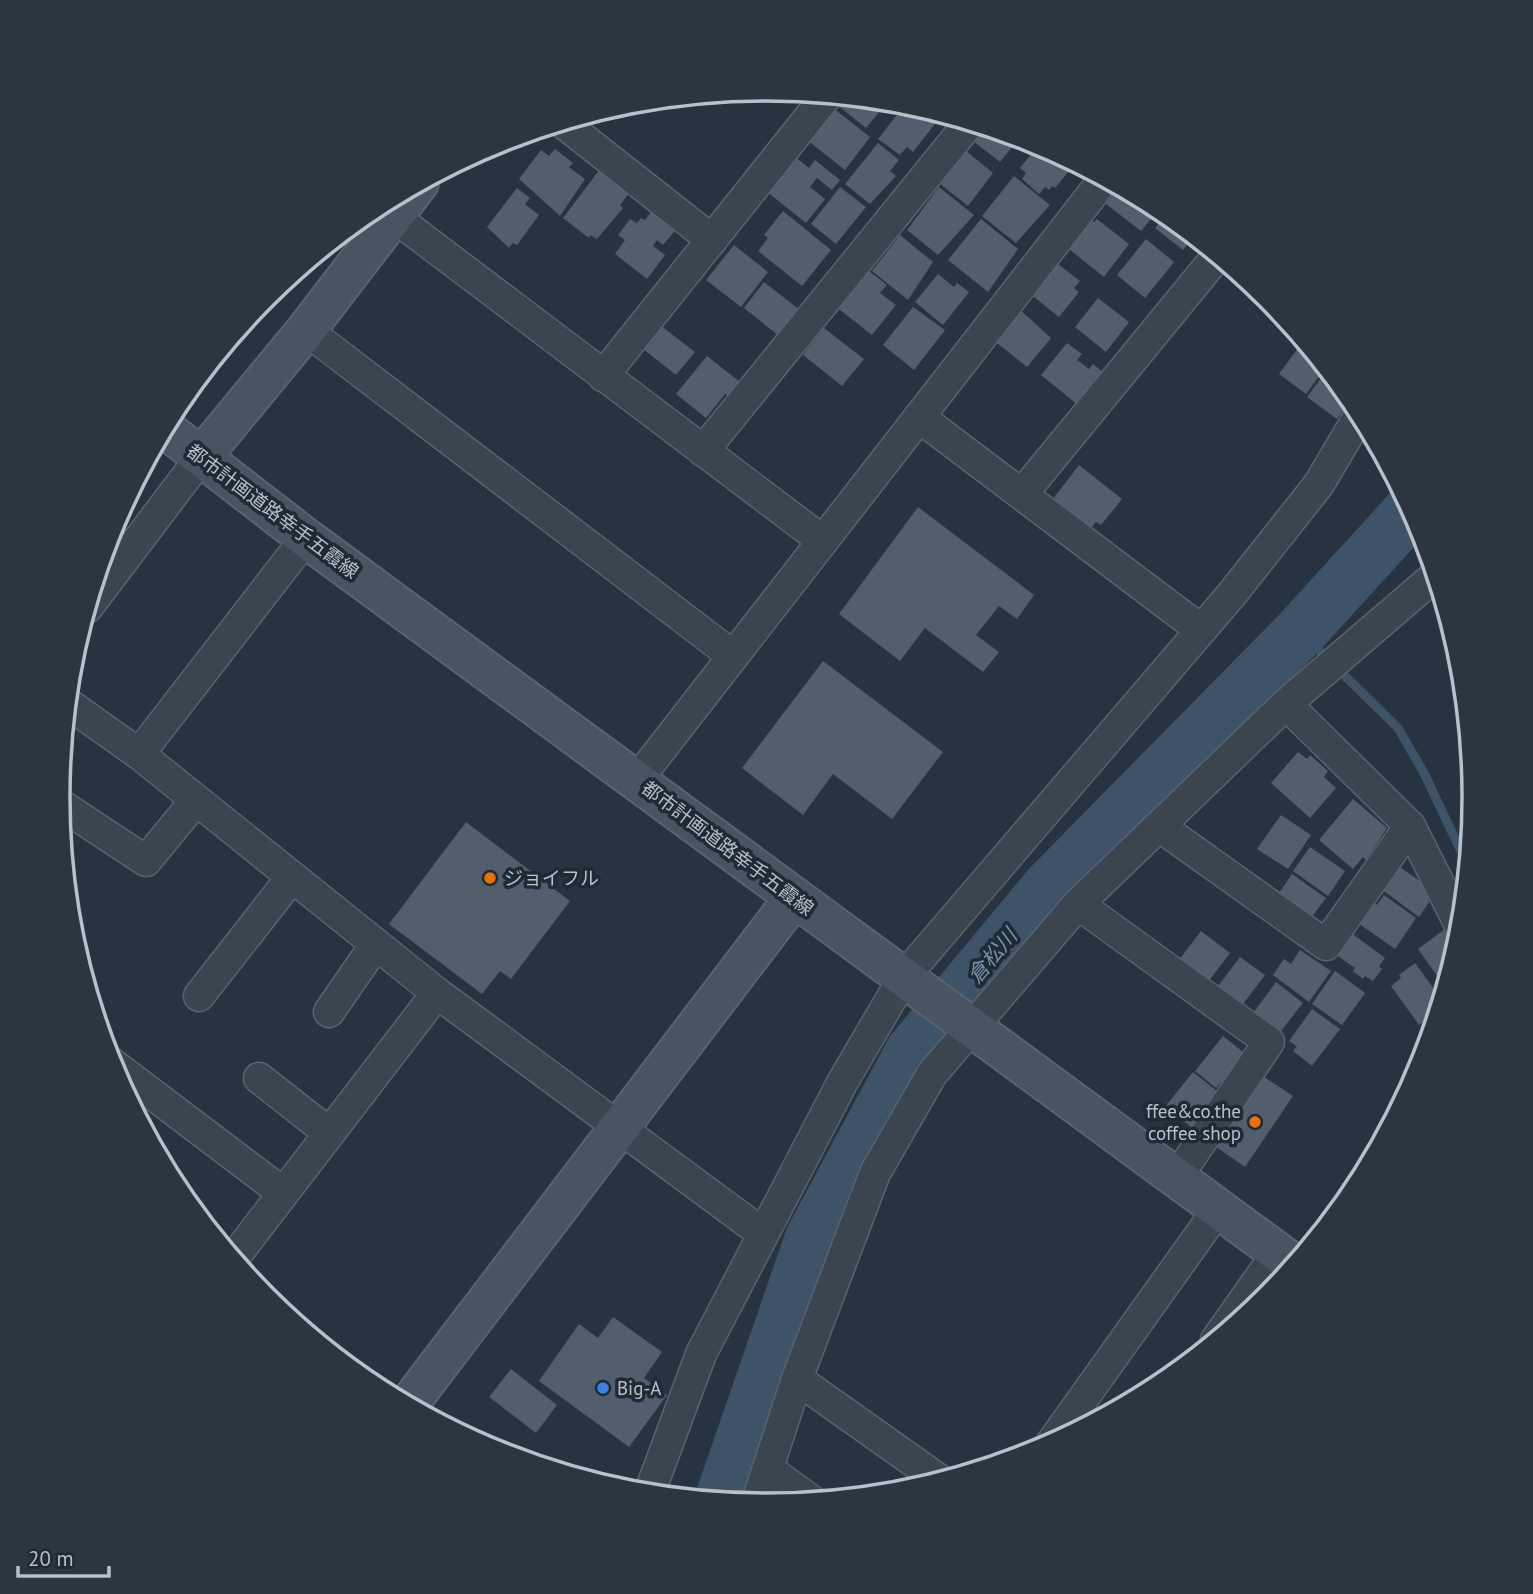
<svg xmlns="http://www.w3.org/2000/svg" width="1533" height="1594" font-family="'PT Sans','Noto Sans JP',sans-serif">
	<rect width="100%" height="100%" fill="#273340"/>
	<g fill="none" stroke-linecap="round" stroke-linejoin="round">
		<!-- stream -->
		<path stroke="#3e5268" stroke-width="9" d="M1300 632 1398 728 1424 773 1468 866"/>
		<!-- river -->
		<path stroke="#3e5268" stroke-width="54" d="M721 1501 812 1238 912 1052 1049 887 1300 632 1412 509"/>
	</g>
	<!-- building -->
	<g fill="#525e6d">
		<path d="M842 96 889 100 866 128 836 104Z"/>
		<path d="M907 102 921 107 938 120 913 152 907 147 900 155 878 139Z"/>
		<path d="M833 108 870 137 845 170 807 140Z"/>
		<path d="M984 126 1020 137 1000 162 973 141Z"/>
		<path d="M878 143 899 160 890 171 896 176 870 204 845 184Z"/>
		<path d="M1040 143 1074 165 1055 188 1052 186 1049 190 1045 187 1039 194 1022 179 1026 173 1020 168Z"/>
		<path d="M555 149 573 163 569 167 585 179 560 216 519 179 541 150 549 156Z"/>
		<path d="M965 150 993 173 968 206 939 183Z"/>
		<path d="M794 156 809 168 815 160 840 180 832 190 817 178 810 187 825 199 806 223 766 191Z"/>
		<path d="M600 169 630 192 620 205 623 208 597 239 590 235 589 238 563 218Z"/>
		<path d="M1014 176 1050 205 1016 243 982 216Z"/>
		<path d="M1120 186 1160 208 1141 231 1106 204Z"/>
		<path d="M840 187 866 207 836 244 811 224Z"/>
		<path d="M939 187 974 215 938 255 907 230Z"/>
		<path d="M517 188 530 198 525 204 539 215 517 245 513 243 509 248 487 227Z"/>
		<path d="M656 206 680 225 663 245 657 240 653 246 665 255 647 279 615 254 625 240 618 235 630 219 637 223 641 218 645 220Z"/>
		<path d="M783 211 831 250 802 286 758 251 768 238 764 235Z"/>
		<path d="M1167 213 1195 236 1183 250 1155 228Z"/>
		<path d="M1088 217 1094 222 1097 219 1129 244 1104 277 1065 246Z"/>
		<path d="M981 219 1018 249 988 292 948 260Z"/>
		<path d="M900 235 933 262 908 300 872 271Z"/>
		<path d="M1146 239 1174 262 1145 298 1117 275Z"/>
		<path d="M734 245 768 272 741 307 706 280Z"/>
		<path d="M1054 261 1080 281 1074 288 1079 292 1059 317 1029 293Z"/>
		<path d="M869 271 887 285 880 293 896 305 872 335 839 309Z"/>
		<path d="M938 274 954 287 957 283 969 292 943 325 915 302Z"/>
		<path d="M764 282 805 314 784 340 744 308Z"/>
		<path d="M1098 298 1129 322 1106 352 1075 327Z"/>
		<path d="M913 307 945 330 914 370 883 345Z"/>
		<path d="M1017 307 1051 338 1027 367 992 339Z"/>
		<path d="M660 325 695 352 676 375 642 348Z"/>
		<path d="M824 328 864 359 842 386 803 355Z"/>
		<path d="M1304 340 1326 367 1306 394 1279 374Z"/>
		<path d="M1067 343 1082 354 1077 360 1089 369 1093 364 1104 373 1078 405 1041 375Z"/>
		<path d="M707 356 740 382 729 397 725 394 706 418 676 394Z"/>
		<path d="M1328 369 1346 392 1343 396 1350 401 1337 419 1307 397Z"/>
		<path d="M1079 465 1122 499 1101 525 1096 522 1088 531 1053 499Z"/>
		<path d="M918 507 1034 595 1017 619 999 606 976 635 999 652 983 672 925 628 900 661 839 614Z"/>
		<path d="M823 661 943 752 892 819 833 774 803 815 742 768Z"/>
		<path d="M1298 752 1307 759 1310 755 1328 771 1324 777 1336 788 1310 818 1271 783Z"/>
		<path d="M1353 799 1387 828 1366 860 1363 857 1353 869 1319 840Z"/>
		<path d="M1281 815 1311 835 1288 869 1257 849Z"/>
		<path d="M466 822 570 901 511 979 500 971 482 994 389 924Z"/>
		<path d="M1310 847 1345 871 1328 896 1293 871Z"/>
		<path d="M1398 866 1436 892 1419 917 1381 889Z"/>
		<path d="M1292 874 1326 898 1305 926 1273 902Z"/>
		<path d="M1384 895 1416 918 1395 949 1358 923 1373 901 1377 905Z"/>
		<path d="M1445 929 1458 947 1448 981 1443 984 1418 949Z"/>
		<path d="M1201 931 1230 953 1208 982 1179 960Z"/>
		<path d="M1350 932 1385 958 1379 966 1382 969 1373 981 1365 976 1363 979 1353 971 1355 968 1335 954Z"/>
		<path d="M1300 950 1331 971 1309 1002 1273 975 1284 959 1291 964Z"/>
		<path d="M1240 957 1265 975 1240 1008 1216 989Z"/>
		<path d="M1415 963 1442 1000 1436 1004 1439 1011 1419 1025 1391 986 1401 978 1399 975Z"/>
		<path d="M1335 971 1365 993 1342 1025 1312 1004Z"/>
		<path d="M1276 982 1303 1003 1277 1036 1253 1013Z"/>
		<path d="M1312 1009 1340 1029 1312 1066 1293 1051 1297 1046 1289 1041Z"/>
		<path d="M1223 1036 1247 1055 1216 1088 1195 1071Z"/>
		<path d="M1193 1072 1222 1095 1195 1130 1165 1107Z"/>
		<path d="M1264 1077 1293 1096 1245 1167 1216 1147Z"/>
		<path d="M613 1317 662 1352 644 1378 667 1395 629 1447 539 1381 579 1324 598 1338Z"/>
		<path d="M511 1369 557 1405 536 1433 489 1397Z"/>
	</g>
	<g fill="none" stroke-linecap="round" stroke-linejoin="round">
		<!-- street casing -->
		<g stroke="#59636d" stroke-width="33">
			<g id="street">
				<path d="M562 122 712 240"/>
				<path d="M393 216 823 541"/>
				<path d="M306 330 733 656"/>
				<path d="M603 376 828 94"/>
				<path d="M919 417 1201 630"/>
				<path d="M703 451 970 122"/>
				<path d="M1022 494 1218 255"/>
				<path d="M87 608 202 456"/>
				<path d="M67 703 139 754 437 993 762 1233"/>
				<path d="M1286 704 1410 826 1462 929"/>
				<path d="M139 754 306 538"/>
				<path d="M637 780 1105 178"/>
				<path d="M58 803 146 861 196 800"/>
				<path d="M1159 826 1326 945 1410 826"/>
				<path d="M1078 904 1269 1042 1177 1177"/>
				<path d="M199 996 292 877"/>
				<path d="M329 1012 376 944"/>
				<path d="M110 1062 283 1193"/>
				<path d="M259 1078 329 1133"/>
				<path d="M233 1259 437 993"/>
				<path d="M1216 1340 1278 1252"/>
				<path d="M797 1379 941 1481"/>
				<path d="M1050 1445 1219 1208"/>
				<path d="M768 1469 812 1501"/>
				<path d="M649 1494 701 1354 843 1081 904 977 1232 594 1319 484 1361 413"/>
				<path d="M756 1505 797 1379 875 1173 932 1074 1078 904 1286 704 1436 575"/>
			</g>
		</g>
		<!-- secondary casing -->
		<g stroke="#59636d" stroke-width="42">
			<g id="secondary">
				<path d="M164 428 306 538 1295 1265"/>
				<path d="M202 456 306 330 419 183"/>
				<path d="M408 1405 794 898"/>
			</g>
		</g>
		<!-- street -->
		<use href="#street" stroke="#3b4550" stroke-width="30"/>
		<!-- secondary -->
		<use href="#secondary" stroke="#495463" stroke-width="38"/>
	</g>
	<!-- markers -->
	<g fill="#e8710a" stroke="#202a35" stroke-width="2.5">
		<circle cx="490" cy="878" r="7"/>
		<circle cx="1255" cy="1122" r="7"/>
	</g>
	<circle fill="#3f7fe0" stroke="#202a35" stroke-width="2.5" cx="603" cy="1388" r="7"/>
	<g text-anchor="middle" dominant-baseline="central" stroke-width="7" stroke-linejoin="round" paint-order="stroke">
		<!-- street labels -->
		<g font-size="19" fill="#b8c0ca" stroke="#202a35">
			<text transform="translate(273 511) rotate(37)">都市計画道路幸手五霞線</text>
			<text transform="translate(728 848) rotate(37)">都市計画道路幸手五霞線</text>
		</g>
		<!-- poi labels -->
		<g font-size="19" fill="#b8c0ca" stroke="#202a35" text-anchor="start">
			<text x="504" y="878">ジョイフル</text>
			<text x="1241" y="1111" text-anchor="end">ffee&amp;co.the<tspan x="1241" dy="22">coffee shop</tspan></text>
			<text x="617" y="1388">Big-A</text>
		</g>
		<!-- water labels -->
		<g font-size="21" font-style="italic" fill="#7a92ab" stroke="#202a35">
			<text transform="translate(992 956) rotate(-50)">倉松川</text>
		</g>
	</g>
	<!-- crop -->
	<path d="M0 0H1533V1594H0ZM70 797a696 696 0 1 1 1392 0a696 696 0 1 1-1392 0Z" fill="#2c3641" fill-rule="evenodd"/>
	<path fill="none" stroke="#b8c0ca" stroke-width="3.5" d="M70 797a696 696 0 1 1 1392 0a696 696 0 1 1-1392 0Z"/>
	<!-- scale -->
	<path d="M18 1566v10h91v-10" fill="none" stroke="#b8c0ca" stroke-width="3.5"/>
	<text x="28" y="1566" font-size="21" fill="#b8c0ca" stroke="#202a35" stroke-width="5" paint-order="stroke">20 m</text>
</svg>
